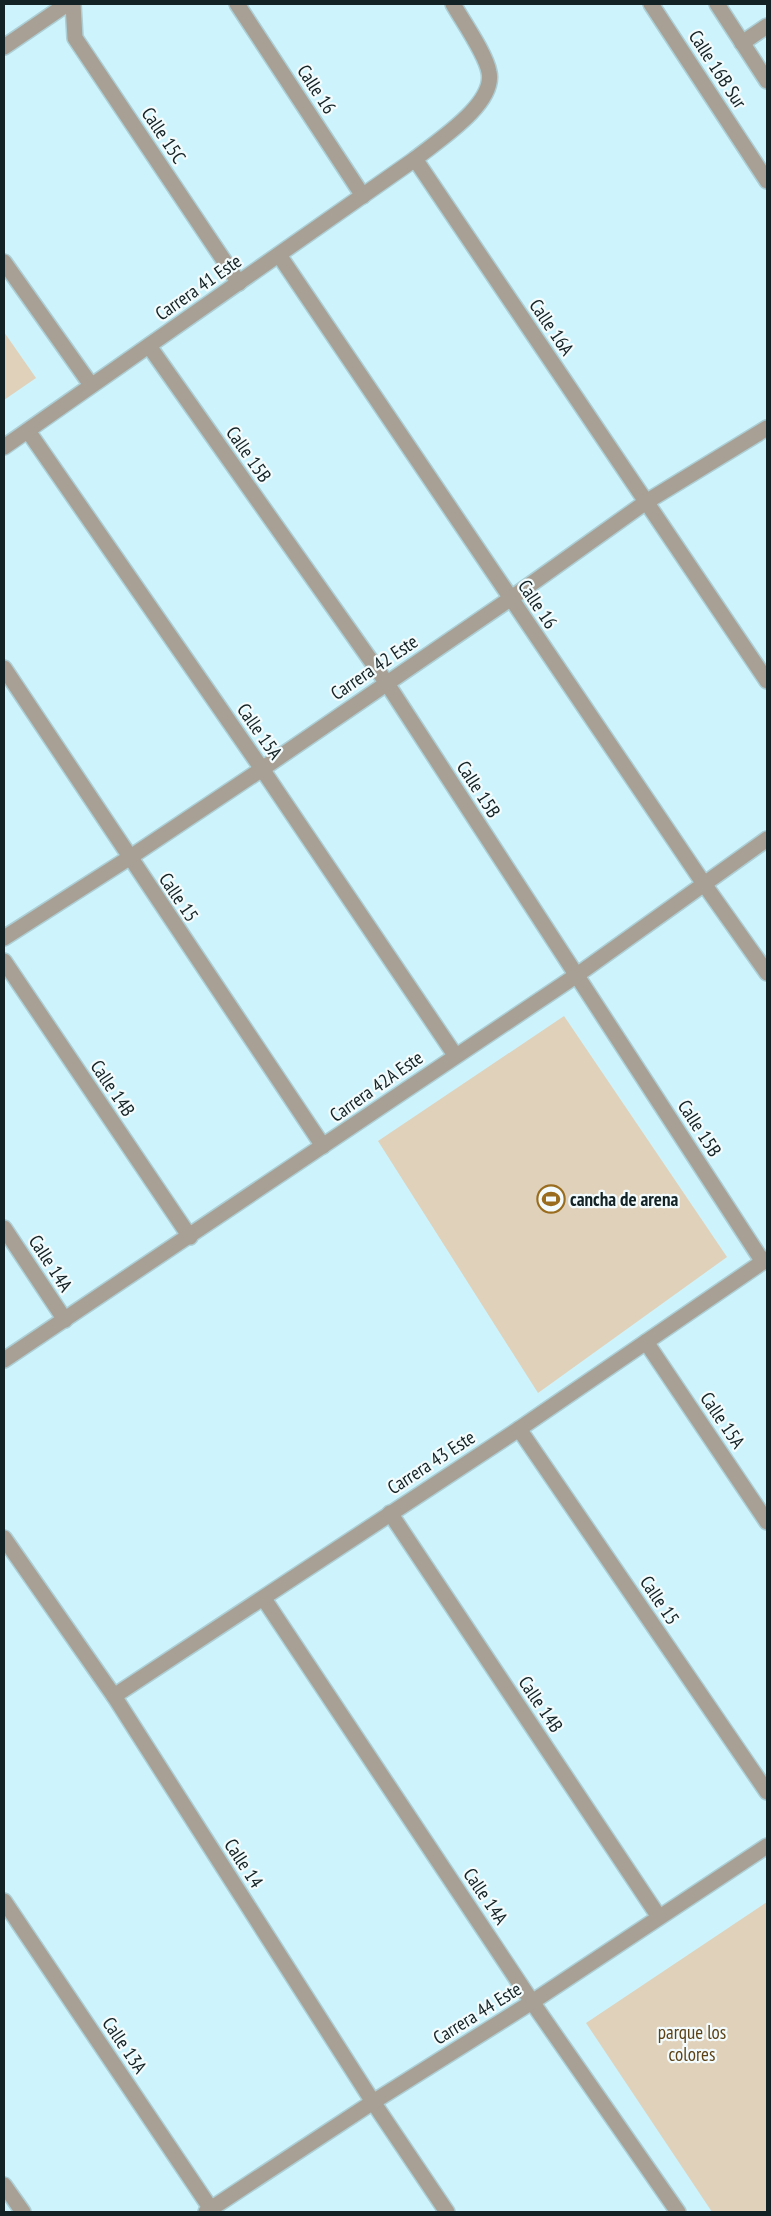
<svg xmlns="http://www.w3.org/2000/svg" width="771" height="2216" font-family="'PT Sans Narrow',sans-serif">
	<rect width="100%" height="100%" fill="#cdf4fc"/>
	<!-- green -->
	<g fill="#e0d1bb">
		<path d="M4 332 36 378 4 400Z"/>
		<path d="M564 1016 727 1257 538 1393 378 1141Z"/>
		<path d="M767 1902V2212H712L586 2023Z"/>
	</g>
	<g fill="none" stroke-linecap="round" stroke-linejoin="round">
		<!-- minor casing -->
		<g stroke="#acced5" stroke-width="18">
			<g id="minor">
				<path d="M73 4 75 38 239 283"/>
				<path d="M237 4 363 196"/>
				<path d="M651 4 767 181"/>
				<path d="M717 4 767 81"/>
				<path d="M742 43 767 26"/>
				<path d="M4 47 67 4"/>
				<path d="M415 159 767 681"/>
				<path d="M279 255 704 884 767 973"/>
				<path d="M4 262 91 385"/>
				<path d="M149 346 386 682 763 1262"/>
				<path d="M28 431 262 769 455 1055"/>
				<path d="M4 447 415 159C437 141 496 104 489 72 486 54 462 20 453 4"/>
				<path d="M4 668 323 1146"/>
				<path d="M4 938 129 858 262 769 510 599 646 502 767 428"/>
				<path d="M4 961 190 1237"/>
				<path d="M4 1228 65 1320"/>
				<path d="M646 1342 767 1522"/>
				<path d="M4 1360 577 975 767 839"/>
				<path d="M519 1429 767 1792"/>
				<path d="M390 1513 659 1917"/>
				<path d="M4 1538 114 1696 373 2102 447 2212"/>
				<path d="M264 1599 532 2002 678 2212"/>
				<path d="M114 1696 519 1429 767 1259"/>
				<path d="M4 1901 213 2212"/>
				<path d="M4 2185 23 2212"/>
				<path d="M206 2212 373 2102 532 2002 767 1846"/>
			</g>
		</g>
		<!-- minor -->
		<use href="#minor" stroke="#a8a095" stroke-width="15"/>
	</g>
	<!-- icons -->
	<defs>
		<g id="stadium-ring" transform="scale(1.4375)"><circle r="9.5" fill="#f3fbfc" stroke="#9a6c1d" stroke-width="1.5"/><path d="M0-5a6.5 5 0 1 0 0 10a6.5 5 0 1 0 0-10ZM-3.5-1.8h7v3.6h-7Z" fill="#9a6c1d"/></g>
	</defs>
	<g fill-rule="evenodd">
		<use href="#stadium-ring" x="551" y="1199"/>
	</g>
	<g text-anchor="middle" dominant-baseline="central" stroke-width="4.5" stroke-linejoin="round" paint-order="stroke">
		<!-- street labels -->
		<g font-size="19" fill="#132225" stroke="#f3fbfc">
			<text transform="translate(718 69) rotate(57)">Calle 16B Sur</text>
			<text transform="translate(317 89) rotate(57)">Calle 16</text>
			<text transform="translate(164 135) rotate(56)">Calle 15C</text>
			<text transform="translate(198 287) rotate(-35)">Carrera 41 Este</text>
			<text transform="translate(552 327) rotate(56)">Calle 16A</text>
			<text transform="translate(249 454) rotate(55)">Calle 15B</text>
			<text transform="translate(538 604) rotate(56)">Calle 16</text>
			<text transform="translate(374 667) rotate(-34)">Carrera 42 Este</text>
			<text transform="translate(260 731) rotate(55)">Calle 15A</text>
			<text transform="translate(479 789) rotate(57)">Calle 15B</text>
			<text transform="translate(179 897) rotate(56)">Calle 15</text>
			<text transform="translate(376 1086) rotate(-35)">Carrera 42A Este</text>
			<text transform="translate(113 1088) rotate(56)">Calle 14B</text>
			<text transform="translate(700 1128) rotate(57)">Calle 15B</text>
			<text transform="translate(51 1263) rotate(57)">Calle 14A</text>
			<text transform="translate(723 1420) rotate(56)">Calle 15A</text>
			<text transform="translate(431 1462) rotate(-33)">Carrera 43 Este</text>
			<text transform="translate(660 1600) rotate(56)">Calle 15</text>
			<text transform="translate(541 1704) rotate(56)">Calle 14B</text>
			<text transform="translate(244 1863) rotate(57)">Calle 14</text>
			<text transform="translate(486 1896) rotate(56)">Calle 14A</text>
			<text transform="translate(477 2013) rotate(-32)">Carrera 44 Este</text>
			<text transform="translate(125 2045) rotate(56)">Calle 13A</text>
		</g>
		<!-- poi labels -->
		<g font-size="19" font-weight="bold" fill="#132225" stroke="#f3fbfc" text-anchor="start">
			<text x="570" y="1199">cancha de arena</text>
		</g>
		<!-- park labels -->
		<g font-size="19" fill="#5d4215" stroke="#f3fbfc">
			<text x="692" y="2032">parque los<tspan x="692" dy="22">colores</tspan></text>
		</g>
	</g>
	<!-- border -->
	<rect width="771" height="2216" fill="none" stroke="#132225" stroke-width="10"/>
</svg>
